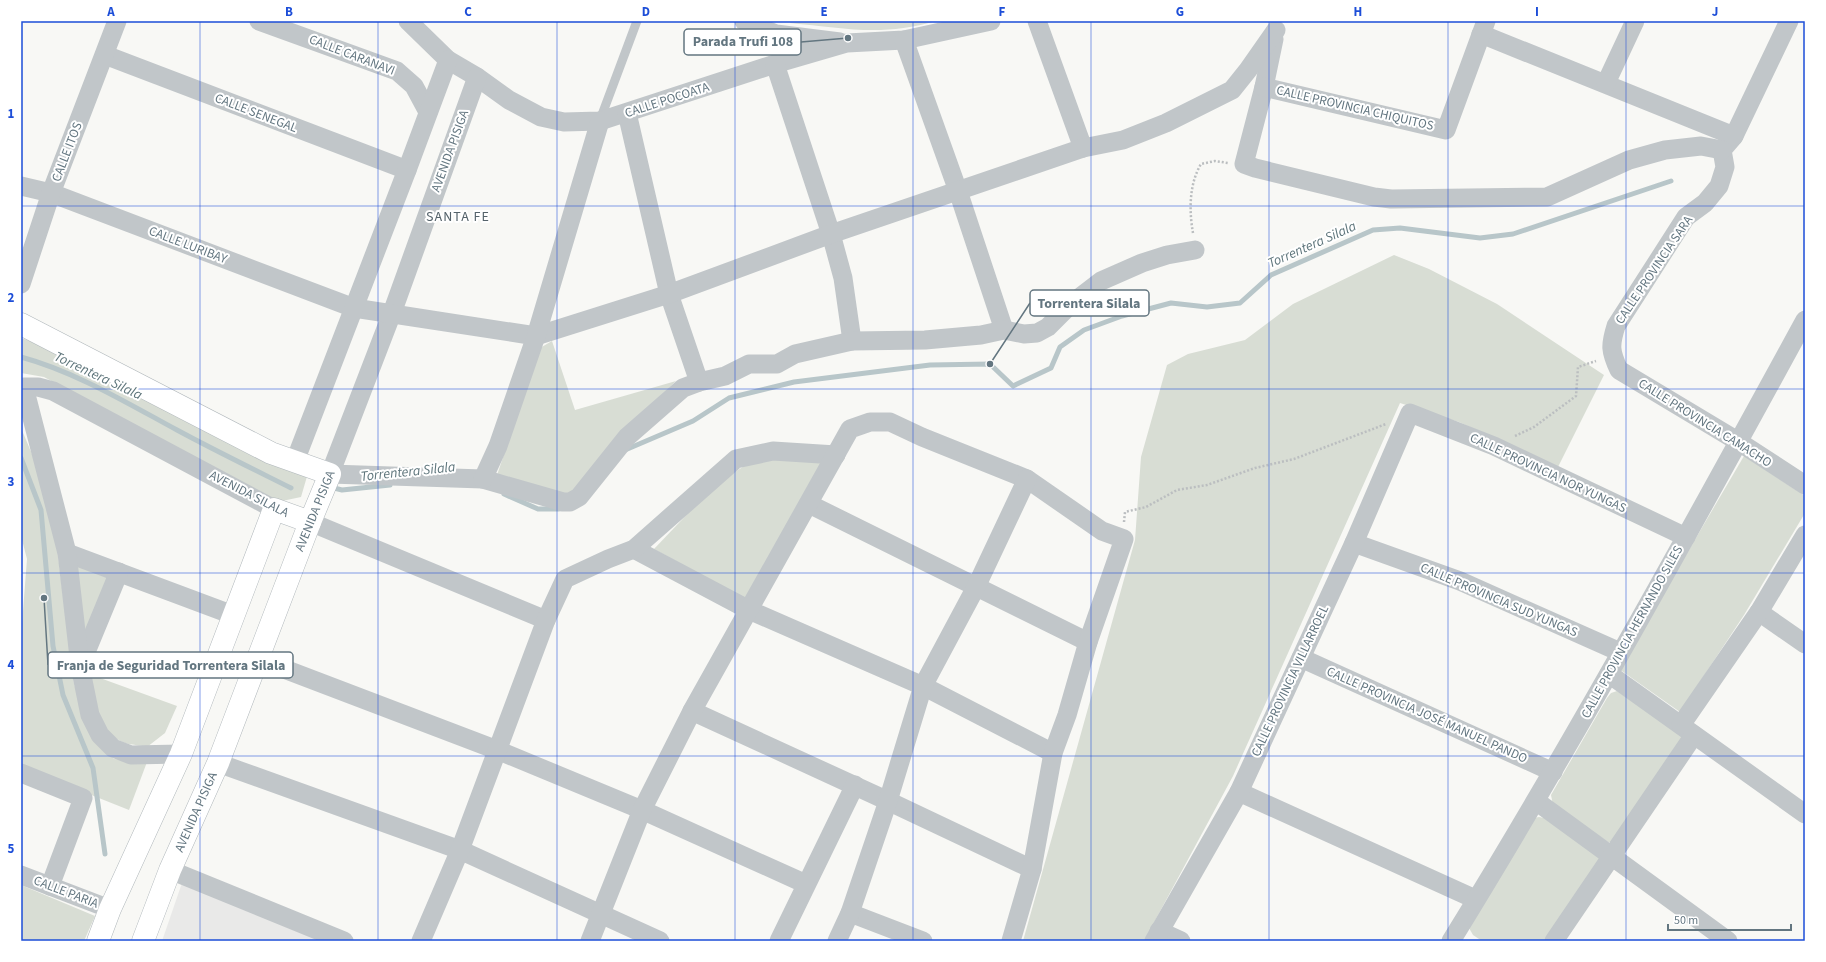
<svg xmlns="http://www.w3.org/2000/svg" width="1826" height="962" font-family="'Source Sans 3',sans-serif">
	<rect width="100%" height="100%" fill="#f8f8f5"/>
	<!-- built -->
	<path fill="#e9e9e8" d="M183 880 331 941H162Z"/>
	<!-- green -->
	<g fill="#d8ddd4">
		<path d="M791 21H936C882 37 844 28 790 23Z"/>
		<path d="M1394 255 1429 269 1497 304 1604 375 1558 467 1459 422 1400 403 1233 776 1144 941H1023L1135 540 1141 457 1167 365 1188 354 1245 340 1293 304Z"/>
		<path d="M21 338 39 344C127 391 214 439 308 473L301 497 282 501 268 499 44 377 21 373Z"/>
		<path d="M552 341 575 410 676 381 616 439 577 489 564 495 496 478 540 348Z"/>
		<path d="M21 428 40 473 54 523 74 684 93 740 114 759 147 762 129 810 21 767V637L27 559 21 536Z"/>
		<path d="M1744 456 1805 496V513L1744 615 1680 712 1619 669Z"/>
		<path d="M771 457 819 461 824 468 747 600 654 549 716 484 749 463Z"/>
		<path d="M76 565 109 576 83 639Z"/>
		<path d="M89 674 177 706 165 733 147 747C140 745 131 745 125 743 97 732 95 699 89 674Z"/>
		<path d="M1617 691 1681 735 1682 740 1612 842H1608L1553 805 1551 795 1607 698 1611 693Z"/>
		<path d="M1539 817 1544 818 1602 859 1558 941H1482L1473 935 1469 928 1534 818Z"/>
		<path d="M21 885 95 916 84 941H21Z"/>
	</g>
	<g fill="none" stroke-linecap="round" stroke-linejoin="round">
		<!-- stream -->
		<g stroke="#b8c6c9" stroke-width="5">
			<path d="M21 357C76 372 127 403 177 430 214 450 253 469 291 488"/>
			<path d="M625 450 693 421 729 398 794 382 930 365 990 364 1013 386 1051 368 1060 347 1084 330 1122 316 1171 303 1207 307 1240 303 1271 275 1373 230 1400 228 1480 238 1513 234 1671 181"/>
			<path d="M21 458 41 510 53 646 63 695 93 768 105 854"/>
			<path d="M330 487 342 490 390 485"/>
			<path d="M504 494 538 509H559"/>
		</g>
		<!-- secondary casing -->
		<g stroke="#b1b8bc" stroke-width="23">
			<g id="secondary">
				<path d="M21 324 271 453 330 474 310 522 218 763 170 870 143 941"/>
				<path d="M98 941 110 909 181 754 274 509 310 522"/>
			</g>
		</g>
		<!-- path -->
		<g stroke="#bbbec0" stroke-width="2.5" stroke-dasharray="2 2" stroke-linecap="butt">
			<path d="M1193 233C1189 211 1189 184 1201 164L1215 161 1228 163"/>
			<path d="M1515 436 1534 427 1576 396 1578 367 1596 361"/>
			<path d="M1124 522 1125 512 1146 507 1177 490 1207 485 1255 468 1294 459 1386 424"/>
		</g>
		<!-- lane -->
		<path stroke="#c1c6c9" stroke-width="9" d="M600 120 637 21"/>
		<!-- street -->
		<g stroke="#c1c6c9" stroke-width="19">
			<path d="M259 21 397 71 414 86 428 112"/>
			<path d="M408 21 448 60 477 77 509 100 541 117 564 122 600 121 775 64 847 43 904 40 991 21"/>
			<path d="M744 21 776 34 840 42"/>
			<path d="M1037 21 1083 148"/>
			<path d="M1789 21 1734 136 1722 150 1725 167 1719 186 1705 203 1686 217 1616 326C1610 345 1610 351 1619 370L1739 442 1805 485"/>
			<path d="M1481 34 1734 136"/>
			<path d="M1274 39 1264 87 1244 164 1255 168 1374 197 1391 199 1547 197 1629 160 1665 150 1701 146 1722 150"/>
			<path d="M904 40 958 191 1004 330"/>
			<path d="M105 55 407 170"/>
			<path d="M775 64 831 234 843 278 852 341"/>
			<path d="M477 77 392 313 330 474 483 479 563 502H570L579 497 627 437 683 388 699 382 725 376 749 364H777L795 354 852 341 925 340 981 335 1004 330 1024 334 1037 333 1048 327 1071 304 1101 281 1142 263 1167 255 1195 250"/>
			<path d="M1606 83 1635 21"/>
			<path d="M1264 87 1446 130 1486 21"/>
			<path d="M627 113 669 294 699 382"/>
			<path d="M21 186 51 193 354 308 536 336 669 294 831 234 1083 148 1123 140 1166 123 1232 90 1248 70 1276 30"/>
			<path d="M21 284 51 193 117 21"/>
			<path d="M295 461 407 170 448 60"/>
			<path d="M483 479 498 446 536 336 600 121"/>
			<path d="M809 504 1088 642"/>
			<path d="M310 522 546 620"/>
			<path d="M1354 543 1460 581 1620 652"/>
			<path d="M634 549 749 610 923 686 1053 753"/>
			<path d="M67 553 233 615"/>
			<path d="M1759 612 1805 644"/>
			<path d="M1301 658 1553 772"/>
			<path d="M258 659 497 750 642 810 806 884"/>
			<path d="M81 664 119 572"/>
			<path d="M1609 674 1805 814"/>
			<path d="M692 711 888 801 1032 869"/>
			<path d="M1681 725 1759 612 1805 535"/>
			<path d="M181 754 131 755 113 748 100 735 90 715 80 666 67 553 24 387H38L53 391 274 509"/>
			<path d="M218 763 460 850 660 941"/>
			<path d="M21 773 83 798 50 886"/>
			<path d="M1239 792 1475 899"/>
			<path d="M1536 801 1728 941"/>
			<path d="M170 870 344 941"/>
			<path d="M21 875 110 909"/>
			<path d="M850 913 923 941"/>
			<path d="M1159 931 1181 941"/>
			<path d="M421 941 460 850 546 620 565 579 608 559 634 549 736 459 773 451 836 455"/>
			<path d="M590 941 642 810 692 711 850 429 870 422H890L922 437 1027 479 1102 531 1124 539 1088 642 1067 715 1053 753 1032 869 1011 941"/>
			<path d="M779 941 855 785"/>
			<path d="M837 941 850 913 888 801 923 686 976 587 1027 479"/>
			<path d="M1154 941 1239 792 1354 543 1410 413 1494 446 1686 537"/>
			<path d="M1451 941C1576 738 1691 529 1805 320"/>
			<path d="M1554 941 1694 735"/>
		</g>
		<!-- secondary -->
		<use href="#secondary" stroke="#fff" stroke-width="22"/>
	</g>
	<!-- grid -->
	<path fill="none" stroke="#1d4ed8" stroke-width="1" stroke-opacity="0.55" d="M200 21V941M378 21V941M557 21V941M735 21V941M913 21V941M1091 21V941M1269 21V941M1448 21V941M1626 21V941M21 206H1805M21 389H1805M21 573H1805M21 756H1805"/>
	<g text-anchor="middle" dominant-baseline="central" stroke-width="4" stroke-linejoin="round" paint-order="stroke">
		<!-- street labels -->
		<g font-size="13" fill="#637680" stroke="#fff">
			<text transform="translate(352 55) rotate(21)">CALLE CARANAVI</text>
			<text transform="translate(667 100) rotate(-18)">CALLE POCOATA</text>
			<text transform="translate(1355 108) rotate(13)">CALLE PROVINCIA CHIQUITOS</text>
			<text transform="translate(256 113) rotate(21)">CALLE SENEGAL</text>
			<text transform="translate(450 151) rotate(-70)">AVENIDA PISIGA</text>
			<text transform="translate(67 152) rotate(-69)">CALLE ITOS</text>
			<text transform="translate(188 245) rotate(21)">CALLE LURIBAY</text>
			<text transform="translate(1654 270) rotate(-56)">CALLE PROVINCIA SARA</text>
			<text transform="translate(1705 423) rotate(32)">CALLE PROVINCIA CAMACHO</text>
			<text transform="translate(1548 473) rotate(25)">CALLE PROVINCIA NOR YUNGAS</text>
			<text transform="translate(249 494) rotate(27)">AVENIDA SILALA</text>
			<text transform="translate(315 511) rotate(-68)">AVENIDA PISIGA</text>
			<text transform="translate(1499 600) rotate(23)">CALLE PROVINCIA SUD YUNGAS</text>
			<text transform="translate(1632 632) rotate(-61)">CALLE PROVINCIA HERNANDO SILES</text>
			<text transform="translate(1290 681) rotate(-65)">CALLE PROVINCIA VILLARROEL</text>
			<text transform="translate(1427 715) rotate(24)">CALLE PROVINCIA JOSÉ MANUEL PANDO</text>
			<text transform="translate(196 812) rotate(-66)">AVENIDA PISIGA</text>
			<text transform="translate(66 892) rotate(21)">CALLE PARIA</text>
		</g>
		<!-- neighbourhood labels -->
		<g font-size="14" letter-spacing="1" fill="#55636b" stroke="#fff">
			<text x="458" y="217">SANTA FE</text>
		</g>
		<!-- water labels -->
		<g font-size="14" font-style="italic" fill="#5e757b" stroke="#fff">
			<text transform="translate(1312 245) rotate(-24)">Torrentera Silala</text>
			<text transform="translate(98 376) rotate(25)">Torrentera Silala</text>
			<text transform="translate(408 472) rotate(-6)">Torrentera Silala</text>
		</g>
	</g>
	<!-- callouts -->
	<path fill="none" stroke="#637680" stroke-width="1.5" d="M848 38L801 42M990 364L1030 303M44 598L48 665"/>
	<g fill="#637680" stroke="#fff" stroke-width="1.5">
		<circle cx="848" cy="38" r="4"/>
		<circle cx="990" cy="364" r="4"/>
		<circle cx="44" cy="598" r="4"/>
	</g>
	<g fill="#fff" stroke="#637680" stroke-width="1.5">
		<rect x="684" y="29" width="117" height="26" rx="4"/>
		<rect x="1030" y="290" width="119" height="26" rx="4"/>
		<rect x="48" y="652" width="245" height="26" rx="4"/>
	</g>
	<g font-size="14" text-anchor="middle" font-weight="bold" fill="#637680">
		<text x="743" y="46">Parada Trufi 108</text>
		<text x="1089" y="308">Torrentera Silala</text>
		<text x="171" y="670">Franja de Seguridad Torrentera Silala</text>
	</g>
	<!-- border -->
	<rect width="1826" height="962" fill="none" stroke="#ffffff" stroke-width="44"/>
	<!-- scale -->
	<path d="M1668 924v6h123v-6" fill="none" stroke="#637680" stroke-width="2"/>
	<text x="1674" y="924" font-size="12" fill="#637680" stroke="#ffffff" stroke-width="3" paint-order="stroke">50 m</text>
	<rect x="22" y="22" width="1782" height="918" fill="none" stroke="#1d4ed8" stroke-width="1.5"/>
	<g font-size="13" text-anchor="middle" font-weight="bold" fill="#1d4ed8">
		<text x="111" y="16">A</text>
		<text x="289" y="16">B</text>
		<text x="468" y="16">C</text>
		<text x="646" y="16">D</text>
		<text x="824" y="16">E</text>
		<text x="1002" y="16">F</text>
		<text x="1180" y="16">G</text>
		<text x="1358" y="16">H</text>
		<text x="1537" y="16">I</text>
		<text x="1715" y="16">J</text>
		<text x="11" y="118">1</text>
		<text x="11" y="302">2</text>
		<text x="11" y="486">3</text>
		<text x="11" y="669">4</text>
		<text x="11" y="853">5</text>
	</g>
</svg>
